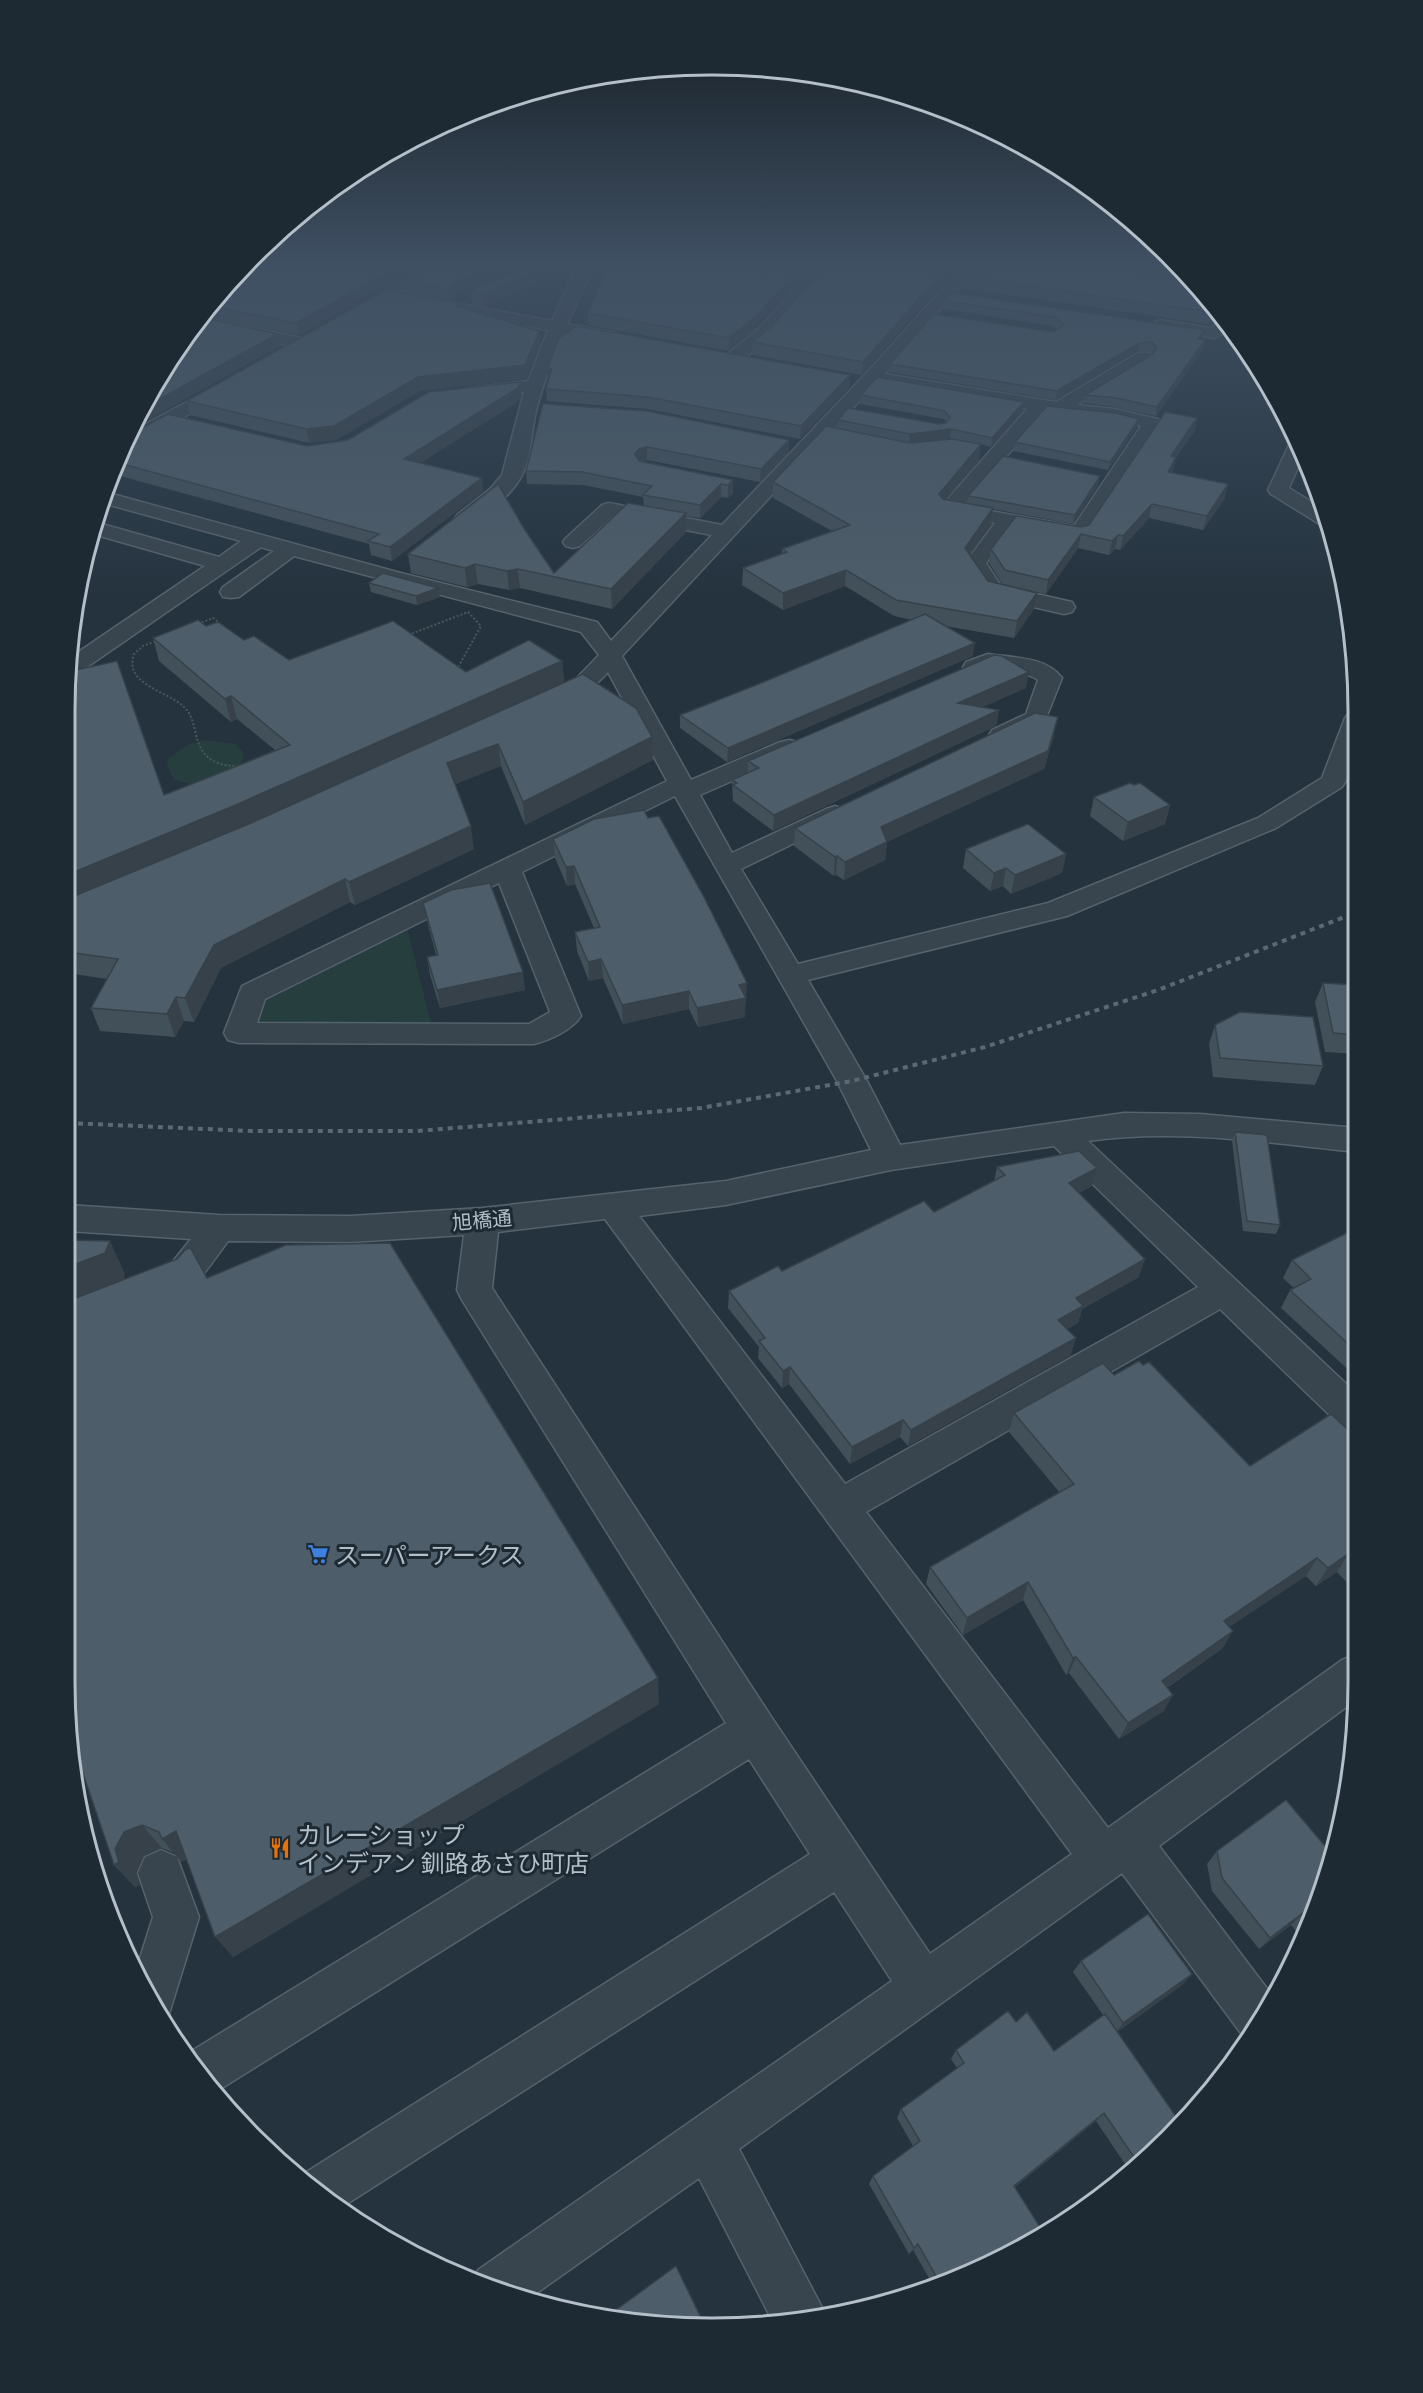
<svg xmlns="http://www.w3.org/2000/svg" width="1423" height="2393" font-family="Manrope,'Noto Sans JP',sans-serif">
	<rect width="100%" height="100%" fill="#24333e"/>
	<!-- green -->
	<g fill="#263f3e">
		<path d="M205 740 236 744 244 754 239 770 194 785 175 780 169 771 167 760 189 744Z"/>
		<path d="M406 924 432 1027 251 1025 262 995Z"/>
	</g>
	<g fill="none" stroke-linecap="round" stroke-linejoin="round">
		<!-- minor casing -->
		<g stroke="#56626c" stroke-width="3">
			<g id="minor">
				<path d="M432 263H450L361 317 355 319 347 314Z"/>
				<path d="M579 263H595L567 324 616 333 624 338 616 343 563 333C552 360 541 388 535 416 531 436 531 457 522 475 513 493 478 527 458 522L455 518 458 514 490 489 502 475 524 392 477 397 471 396 468 392 471 388 477 387 528 381 548 330 434 309 426 304 434 299 552 321Z"/>
				<path d="M820 263H836L770 337 740 362H728L725 358 728 354 758 329Z"/>
				<path d="M965 263H980L885 374 1056 402 1138 353H1150L1153 357 1077 405 1115 409 1158 419 1161 423 1086 537 1079 539 1013 527 986 563 1001 586 1072 602 1075 607 1072 612 1064 614 986 596 965 563 995 523 942 513 939 509 1027 409 876 383 622 656 691 780 780 742 789 740 798 742 801 747 798 752 700 795 732 853 826 809 835 806 844 809 848 814 844 819 741 869 798 964 1048 903 1258 818 1322 778 1345 718 1349 713 1357 711C1357 738 1358 764 1342 787L1276 828 1067 916 808 980 867 1081 900 1145 1124 1113 1200 1114 1357 1128V1152C1268 1143 1177 1128 1088 1141L1357 1394V1434L1344 1429 1220 1309 866 1512 1108 1828 1342 1660 1357 1654V1699L1159 1846 1272 1995 1250 2039 1243 2036 1122 1873 739 2149 827 2317 774 2324 699 2178 527 2300 474 2280 478 2270 892 1981 834 1892 339 2209 300 2176 810 1854 749 1759 214 2093 198 2075 185 2055 726 1723 462 1300 457 1290 464 1235 350 1242 228 1241C208 1267 187 1308 150 1296L145 1286 150 1276 166 1270 191 1239 68 1231V1205L219 1215 350 1216 482 1208 726 1181 871 1150 837 1081 675 796 522 872 581 1016C572 1030 550 1040 534 1044L239 1043 228 1040 224 1033 242 986 667 781 608 672C592 689 568 712 543 706L539 701 543 696 573 682 599 655 581 632 294 556 239 597 231 598 223 597 220 592 223 587 274 551 261 547 74 676 66 678 68 659 205 566 93 534 95 522 219 557 241 541 99 502 105 492 397 572 597 622 611 641 712 535 613 516 580 546 573 548 566 546 563 542 566 538 602 505 609 503 722 525 873 366ZM1045 412 1115 419 1141 426 1074 526 963 506ZM499 883 550 1012 529 1024 257 1023 265 999ZM1054 1146 1198 1287 845 1484 639 1216 726 1205 891 1170ZM605 1219 1072 1854 930 1954 770 1715 492 1288 498 1232Z"/>
				<path d="M202 317 301 338 309 343 301 348 196 325Z"/>
				<path d="M1160 320 1211 328 1220 321 1228 330 1215 338 1154 328 1152 325 1154 322Z"/>
				<path d="M226 381 232 382 235 386 232 390 138 443 128 444 136 429Z"/>
				<path d="M1295 440 1303 456 1289 488 1326 511 1329 527 1321 525 1271 494 1268 490 1289 445Z"/>
				<path d="M988 654C1012 658 1046 656 1062 678L1044 723C1029 731 1010 745 992 740L989 735 992 730 1026 714 1038 680C1031 674 1000 667 990 669 980 670 976 674 966 672L963 667 966 662Z"/>
				<path d="M161 1850 177 1857 199 1917 168 2017 163 2019 135 1974 153 1917 138 1873 145 1857Z"/>
			</g>
		</g>
		<!-- path -->
		<path stroke="#445b5a" stroke-width="2" stroke-dasharray="2 2" stroke-linecap="butt" d="M468 612 481 626 451 680 430 696 277 759C259 763 236 770 218 763 189 752 201 721 183 706 167 691 123 684 134 654L143 646 213 618 294 679Z"/>
		<!-- minor -->
		<use href="#minor" fill="#38454e" fill-rule="evenodd"/>
		<!-- rail -->
		<path stroke="#5a6975" stroke-width="4" stroke-dasharray="5 5" stroke-linecap="butt" d="M68 1123 251 1131H417L701 1108 852 1081 985 1047 1158 990 1357 912"/>
	</g>
	<!-- wall -->
	<g fill="#42505a" fill-rule="evenodd">
		<path d="M246 263 397 280 299 335 203 316Z"/>
		<path d="M381 263H427L415 271Z"/>
		<path d="M434 263H525L465 289 450 301 406 293 405 281Z"/>
		<path d="M534 263H575L484 307 472 305 471 293Z"/>
		<path d="M829 263H962L936 289 862 375 752 355V342L772 326Z"/>
		<path d="M1088 263H1176L1215 314 1209 324 962 288 964 277 1158 274Z"/>
		<path d="M944 301 1204 330 1201 340 1203 349 1156 416 1115 407 1084 403 1085 395 1153 354 1150 351H1137L1056 400 889 372 890 364 1054 332 1058 329 1053 326 944 309Z"/>
		<path d="M461 304V308L539 331 540 344 526 379 420 391 336 440 309 443 190 415 187 401Z"/>
		<path d="M588 313 756 327 729 351 588 325Z"/>
		<path d="M849 387 800 439 648 409 547 401 546 389Z"/>
		<path d="M521 395 519 401 420 463 483 491 392 561 371 555 369 544 113 474 134 432 307 446 348 440Z"/>
		<path d="M861 395 1023 411 991 447 981 444 979 460 946 500 967 504 968 496 1098 485 1073 524 993 509 991 525 970 555 988 581 1037 593 1034 609 1014 638 945 626 973 656 727 762 680 728V715L761 683 912 620 894 616 845 586 783 610 742 585 743 568 782 554V549L832 531 773 498V482L837 428 838 420 939 424 946 422 944 419 860 404ZM857 433 909 443 950 438 965 441 910 443Z"/>
		<path d="M543 404 789 440V452L760 482 647 460 640 462 733 480V493L728 498 721 497 700 518 686 516V532L612 609 520 588 509 590 478 584 467 587 411 573 408 554 525 530 554 573 644 505 643 497 583 485 527 484 526 471Z"/>
		<path d="M1197 418 1194 432 1176 457 1172 472 1225 498 1203 530 1149 518 1120 550 1115 549 1109 555 1078 548 1046 594 1002 584 989 563 991 549 1089 525Z"/>
		<path d="M1139 419 1137 427 1108 470 1013 451 1015 442Z"/>
		<path d="M369 583 440 597 417 605 371 592Z"/>
		<path d="M206 626 244 640 289 660 466 672 562 661 564 682 652 737 653 760 525 825 501 766 455 784 474 849 355 905 350 902 221 968 194 1022 184 1021 175 1037 100 1031 91 1008 107 979 67 973 66 672 164 795 275 750 237 719 231 722 159 661 153 638Z"/>
		<path d="M1026 688 982 707 999 710 996 726 773 831 733 801 732 780 748 773V761Z"/>
		<path d="M1054 735 1044 769 887 842 885 860 844 880 836 875 834 876 794 846 795 828Z"/>
		<path d="M1134 785 1170 805 1165 824 1123 841 1090 816 1094 797Z"/>
		<path d="M553 839 747 1002H745V1017L698 1027 689 1009 623 1024 603 978 589 981 577 951 575 932 594 928 575 884 567 886 555 858Z"/>
		<path d="M966 849 1066 854 1062 873 1011 894 1003 886 990 891 963 868Z"/>
		<path d="M423 903 525 990 440 1008 430 975 427 957 436 955 427 921Z"/>
		<path d="M1323 983 1357 985V1054L1325 1052 1315 1002Z"/>
		<path d="M1215 1025 1323 1066 1315 1085 1213 1077 1209 1044Z"/>
		<path d="M1235 1132 1280 1225 1276 1234 1243 1231 1232 1141Z"/>
		<path d="M997 1167 1092 1186 1079 1193 1139 1277 1082 1309 1078 1323 1067 1329 1071 1355 908 1446 900 1437 850 1464 789 1384 782 1388 758 1358 759 1347 728 1308 729 1291 782 1271 934 1212 994 1181Z"/>
		<path d="M1357 1228V1371L1353 1374 1281 1308 1290 1290 1294 1288 1283 1278 1292 1260Z"/>
		<path d="M68 1240 125 1274 123 1280 207 1278 659 1704 233 1957 187 1859 181 1862 174 1853 162 1848 144 1855 136 1872 140 1885 135 1887 114 1865Z"/>
		<path d="M1143 1365 1250 1466 1357 1438V1584L1352 1588 1337 1572 1316 1586 1306 1576 1229 1627 1223 1648 1167 1688 1164 1711 1119 1739 1069 1673 1066 1675 1023 1600 963 1635 926 1584 930 1567 1060 1493 1009 1432 1014 1413 1114 1375Z"/>
		<path d="M1217 1851 1324 1890 1301 1937 1291 1925 1259 1949 1212 1891 1207 1864Z"/>
		<path d="M1081 1961 1192 1974 1182 1985 1117 2032 1177 2118 1194 2104 1138 2168 1131 2173 1096 2121 1015 2187 959 2279 934 2287 913 2250 909 2254 869 2184 873 2176 913 2146 897 2118 901 2109 957 2068 951 2059 956 2050 1016 2022 1054 2051 1103 2015 1073 1972Z"/>
	</g>
	<!-- shaded-wall -->
	<g fill="#36414a">
		<path d="M414 263H427L415 271Z"/>
		<path d="M497 263H525L465 289 450 301 449 289 464 277Z"/>
		<path d="M550 263H575L484 307 483 295Z"/>
		<path d="M806 263H817L756 327 729 351V338Z"/>
		<path d="M952 263H962L936 289 862 375 863 362 937 278Z"/>
		<path d="M395 268 397 280 299 335 296 323Z"/>
		<path d="M1213 311 1215 314 1209 324 1212 312Z"/>
		<path d="M1204 330 1202 338 1196 348 1198 339Z"/>
		<path d="M539 331 540 344 526 379 420 391 336 440 309 443 306 429 418 377Z"/>
		<path d="M277 334 280 346 137 426 147 406Z"/>
		<path d="M1205 340 1203 349 1156 416 1157 407Z"/>
		<path d="M1139 343 1137 351 1056 400 1057 391Z"/>
		<path d="M552 368 548 383 547 371Z"/>
		<path d="M850 375 849 387 800 439 801 426Z"/>
		<path d="M520 382 521 395 519 401 406 472 404 459Z"/>
		<path d="M1024 402 1023 411 991 447 992 438Z"/>
		<path d="M1197 418 1194 432 1168 470 1171 456Z"/>
		<path d="M1139 419 1137 427 1108 470 1110 462Z"/>
		<path d="M951 429 950 438 909 443 910 434Z"/>
		<path d="M789 440V452L760 482 761 469Z"/>
		<path d="M981 444 979 460 937 510 939 494Z"/>
		<path d="M647 447V460L639 462 635 454 639 449Z"/>
		<path d="M1176 457 1173 471 1165 485 1168 472Z"/>
		<path d="M1100 476 1098 485 1073 524 1075 515Z"/>
		<path d="M482 478 483 491 392 561 390 547Z"/>
		<path d="M733 480V493L728 498V485Z"/>
		<path d="M721 484V497L700 518V505Z"/>
		<path d="M1228 484 1225 498 1203 530 1207 516Z"/>
		<path d="M1152 504 1149 518 1120 550 1123 536Z"/>
		<path d="M993 508 991 525 963 564 965 548Z"/>
		<path d="M686 513V532L612 609 611 589Z"/>
		<path d="M1081 534 1078 548 1046 594 1048 580Z"/>
		<path d="M1118 535 1115 549 1109 555 1112 541Z"/>
		<path d="M475 564 478 584 467 587 465 568Z"/>
		<path d="M518 569 520 588 509 590 507 571Z"/>
		<path d="M846 570 845 586 783 610V593Z"/>
		<path d="M438 588 440 597 417 605 416 596Z"/>
		<path d="M1037 593 1034 609 1014 638 1017 621Z"/>
		<path d="M975 643 973 656 727 762 728 748Z"/>
		<path d="M562 661 564 683 237 830 67 903V875Z"/>
		<path d="M1029 672 1026 688 956 719 958 703Z"/>
		<path d="M231 696 237 719 231 722 225 699Z"/>
		<path d="M999 710 996 726 773 831 774 815Z"/>
		<path d="M1058 717 1054 735 1044 769 887 842 885 860 844 880 845 862 881 827Z"/>
		<path d="M652 737 653 760 525 825 523 802Z"/>
		<path d="M498 744 501 766 451 786 447 763Z"/>
		<path d="M1170 805 1165 824 1123 841 1128 822Z"/>
		<path d="M471 826 474 849 355 905 349 882Z"/>
		<path d="M1066 854 1062 873 1011 894 1015 875Z"/>
		<path d="M837 856 836 875 834 876 835 857Z"/>
		<path d="M574 866 575 884 567 886 566 867Z"/>
		<path d="M1006 868 1003 886 990 891 994 873Z"/>
		<path d="M345 879 350 902 221 968 194 1022 185 998 214 945Z"/>
		<path d="M601 959 603 978 589 981 588 962Z"/>
		<path d="M523 972 525 990 440 1008 437 990Z"/>
		<path d="M747 983 745 1017 698 1027 697 1008 739 985Z"/>
		<path d="M689 991V1009L623 1024 622 1005Z"/>
		<path d="M176 997 184 1021 175 1037 167 1014Z"/>
		<path d="M1097 1168 1092 1186 1065 1201 1069 1183Z"/>
		<path d="M110 1241 125 1274 121 1286 68 1307V1267Z"/>
		<path d="M1145 1259 1139 1277 1082 1309 1078 1323 1053 1337 1058 1320 1076 1298Z"/>
		<path d="M1076 1338 1071 1355 908 1446 911 1430Z"/>
		<path d="M1357 1366V1371L1353 1374Z"/>
		<path d="M790 1367 789 1384 782 1388 783 1371Z"/>
		<path d="M903 1420 900 1437 850 1464 852 1447Z"/>
		<path d="M1348 1554 1337 1572 1316 1586 1328 1568Z"/>
		<path d="M1317 1558 1306 1576 1214 1637 1224 1621Z"/>
		<path d="M1028 1582 1023 1600 963 1635 967 1618Z"/>
		<path d="M1233 1631 1223 1648 1153 1697 1162 1681Z"/>
		<path d="M1076 1657 1069 1673 1066 1675 1073 1658Z"/>
		<path d="M658 1678 659 1704 233 1957 215 1937Z"/>
		<path d="M1173 1695 1164 1711 1119 1739 1128 1723Z"/>
		<path d="M142 1825 162 1848 144 1855 136 1872 140 1885 135 1887 114 1865 115 1849 124 1832Z"/>
		<path d="M176 1831 195 1854 181 1862 162 1839Z"/>
		<path d="M1303 1913 1291 1925 1259 1949 1270 1938Z"/>
		<path d="M1192 1974 1182 1985 1115 2033 1123 2023Z"/>
		<path d="M1104 2113 1096 2121 1007 2193 1014 2186Z"/>
	</g>
	<!-- building -->
	<g fill="#4d5d69" stroke="#36414a" stroke-width="1.5">
		<path d="M246 263H378L395 268 296 323 211 306Z"/>
		<path d="M434 263H497L464 277 449 289 405 281Z"/>
		<path d="M534 263H550L483 295 471 293 478 287Z"/>
		<path d="M609 263H806L757 315 729 338 588 313Z"/>
		<path d="M829 263H952L937 278 863 362 752 342 772 326Z"/>
		<path d="M974 263H1075L1188 278 1213 311 1212 312 964 277Z"/>
		<path d="M1163 263H1176L1178 266Z"/>
		<path d="M386 290 461 304 456 306 539 331 525 365 418 377 334 426 306 429 187 401Z"/>
		<path d="M952 293 1204 330 1198 339 1205 340 1157 407 1117 398 1085 395 1153 354 1157 348 1152 342 1139 343 1057 391 890 364 934 314 1054 332 1064 325 1055 317 944 301Z"/>
		<path d="M202 317 277 334 147 406 173 352Z"/>
		<path d="M577 326 850 375 801 426 648 397 546 389 552 368 547 371 559 338Z"/>
		<path d="M877 377 1024 402 992 438 951 429 910 434 838 420 848 408 939 424 945 423 950 418 945 411 861 395Z"/>
		<path d="M520 382 518 388 404 459 482 478 390 547 368 541 379 534 119 463 134 432 168 414 307 446 348 440 429 392Z"/>
		<path d="M543 404 647 411 789 440 761 469 647 447 639 449 635 454 639 461 733 480 728 485 721 484 700 505 643 495 652 486 582 472 526 471Z"/>
		<path d="M1047 406 1116 413 1139 419 1110 462 1015 442Z"/>
		<path d="M1165 412 1197 418 1171 456 1176 457 1168 472 1228 484 1207 516 1152 504 1123 536 1118 535 1112 541 1081 534 1048 580 1005 570 991 549 1016 516 1081 527 1089 525Z"/>
		<path d="M826 426 910 443 952 439 981 444 939 494 943 499 993 508 965 548 988 581 1037 593 1017 621 896 600 846 570 783 593 743 568 787 552 782 549 850 525 773 482Z"/>
		<path d="M1003 456 1100 476 1075 515 968 496Z"/>
		<path d="M498 484 525 530 554 573 628 503 686 513 611 589 518 569 507 571 475 564 465 568 408 554Z"/>
		<path d="M383 573 438 588 416 596 369 583Z"/>
		<path d="M925 614 975 643 728 748 680 715 761 683Z"/>
		<path d="M198 620 206 626 218 622 244 640 254 636 289 660 393 621 466 672 529 640 562 661 231 807 67 875 66 672 117 661 164 795 290 745 231 696 225 699 153 638Z"/>
		<path d="M994 655 1002 656 1029 672 958 703 999 710 774 815 733 785 737 783 732 780 759 768 748 761Z"/>
		<path d="M583 674 636 708 652 737 523 802 498 744 447 763 471 826 349 882 345 879 214 945 185 998 176 997 167 1014 91 1008 118 959 67 952V899L251 823Z"/>
		<path d="M1035 713 1058 717 1048 751 881 827 887 842 845 862 837 856 835 857 795 828Z"/>
		<path d="M1130 783 1134 785 1140 783 1170 805 1128 822 1094 797Z"/>
		<path d="M644 810 648 818 659 816 704 897 747 983 739 985 746 998 697 1008 689 991 622 1005 601 959 588 962 575 932 600 927 574 866 566 867 553 839 594 819Z"/>
		<path d="M1028 824 1066 854 1015 875 1006 868 994 873 966 849Z"/>
		<path d="M490 883 523 972 437 990 427 957 438 955 423 903 451 890Z"/>
		<path d="M1323 983 1357 985V1035L1333 1033Z"/>
		<path d="M1240 1012 1313 1017 1323 1066 1220 1058 1215 1025Z"/>
		<path d="M1235 1132 1267 1135 1280 1225 1247 1221Z"/>
		<path d="M1079 1151 1097 1168 1069 1183 1145 1259 1076 1298 1083 1306 1058 1320 1076 1338 911 1430 903 1420 852 1447 790 1367 783 1371 759 1341 765 1338 729 1291 778 1266 782 1271 924 1201 934 1212 1005 1175 997 1167Z"/>
		<path d="M1357 1228V1352L1290 1290 1311 1279 1292 1260Z"/>
		<path d="M68 1240 110 1241 105 1253 68 1267Z"/>
		<path d="M390 1243 658 1678 215 1937 176 1831 162 1839 159 1832 142 1825 124 1832 115 1849 119 1862 114 1865 70 1735 68 1301 177 1259 185 1250 190 1247 207 1278 286 1245Z"/>
		<path d="M1139 1361 1143 1365 1149 1362 1250 1466 1331 1414 1357 1438V1563L1348 1554 1328 1568 1317 1558 1224 1621 1233 1631 1162 1681 1173 1695 1128 1723 1076 1657 1073 1658 1028 1582 967 1618 930 1567 1074 1484 1014 1413 1103 1363 1114 1375Z"/>
		<path d="M1286 1800 1331 1853 1324 1890 1309 1921 1303 1913 1270 1938 1222 1878 1217 1851Z"/>
		<path d="M1148 1914 1192 1974 1123 2023 1081 1961Z"/>
		<path d="M1008 2011 1016 2022 1027 2012 1054 2051 1105 2014 1177 2118 1194 2104 1140 2166 1104 2113 1014 2186 1045 2235 1035 2242 959 2279 941 2285 918 2244 914 2248 873 2176 920 2141 901 2109 964 2063 956 2050Z"/>
		<path d="M676 2266 705 2326 627 2323 605 2318Z"/>
	</g>
	<!-- sky -->
	<linearGradient id="sky" x2="0" y2="1"><stop stop-color="#141c22"/><stop offset="0.44" stop-color="#3f5063"/><stop offset="1" stop-color="#3f5063" stop-opacity="0"/></linearGradient>
	<rect width="1423" height="598" fill="url(#sky)"/>
	<!-- icons -->
	<defs>
		<g id="supermarket-bare" transform="scale(1.62)"><path d="M-6-5.5h2.5l.6 2H6L4.5 2H-2.5L-4.4-4H-6ZM-1.5 3.2a1.3 1.3 0 1 0 .1 0ZM3 3.2a1.3 1.3 0 1 0 .1 0Z" fill="#3f7fe0" stroke="#1d2a33" stroke-width="2.5" paint-order="stroke"/></g>
		<g id="restaurant-bare" transform="scale(1.62)"><path d="M-5-6h1v4h1v-4h1v4h1v-4h1v5L-1.5 .5V6h-2V.5L-5-1ZM5-6V6H3V1.5H1.5Q1.5-4 5-6Z" fill="#e8710a" stroke="#1d2a33" stroke-width="2.5" paint-order="stroke"/></g>
	</defs>
	<g fill-rule="evenodd">
		<use href="#supermarket-bare" x="318" y="1554"/>
		<use href="#restaurant-bare" x="280" y="1848"/>
	</g>
	<g text-anchor="middle" dominant-baseline="central" stroke-width="6" stroke-linejoin="round" paint-order="stroke">
		<!-- street labels -->
		<g font-size="20" fill="#b4bfc9" stroke="#1d2a33">
			<text transform="translate(482 1220) rotate(-5)">旭橋通</text>
		</g>
		<!-- near-poi labels -->
		<g font-size="24" fill="#b4bfc9" stroke="#1d2a33" text-anchor="start">
			<text x="335" y="1554">スーパーアークス</text>
			<text x="297" y="1834">カレーショップ<tspan x="297" dy="28">インデアン 釧路あさひ町店</tspan></text>
		</g>
	</g>
	<!-- crop -->
	<path d="M0 0H1423V2393H0ZM711 75H712A636 636 0 0 1 1348 711V1682A636 636 0 0 1 712 2318H711A636 636 0 0 1 75 1682V711A636 636 0 0 1 711 75Z" fill="#1d2a33" fill-rule="evenodd"/>
	<path fill="none" stroke="#b4bfc9" stroke-width="3" d="M711 75H712A636 636 0 0 1 1348 711V1682A636 636 0 0 1 712 2318H711A636 636 0 0 1 75 1682V711A636 636 0 0 1 711 75Z"/>
</svg>
